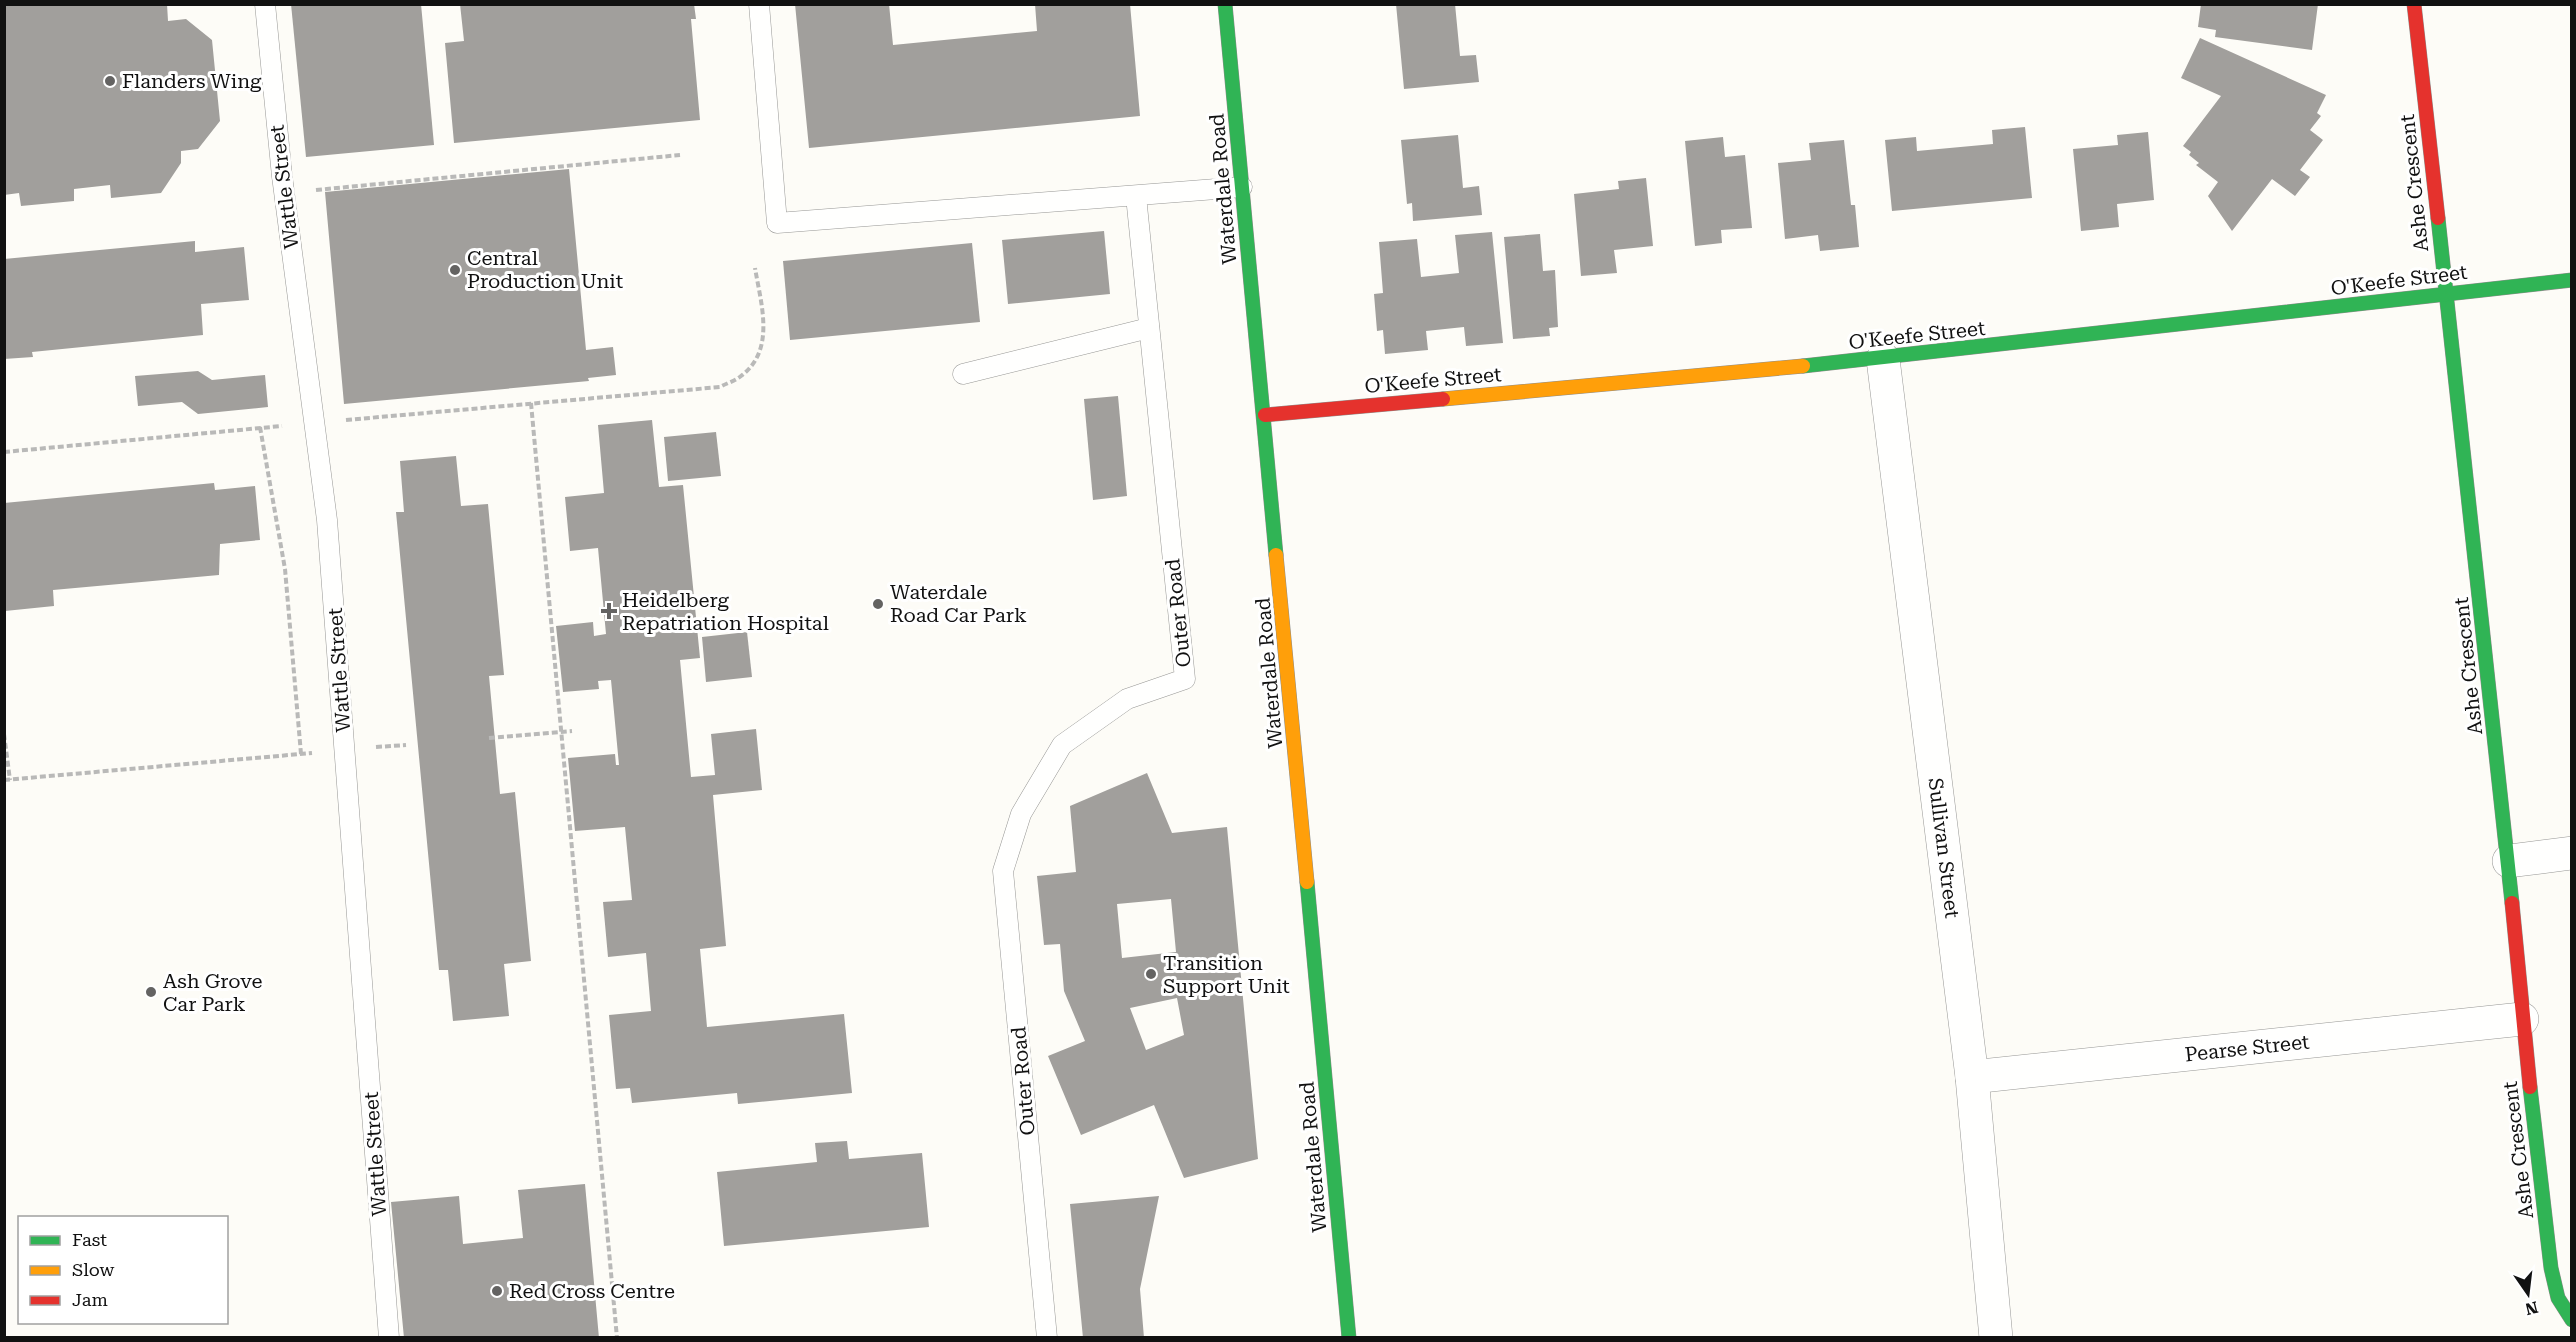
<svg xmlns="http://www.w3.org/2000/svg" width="2576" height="1342" font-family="'Roboto Serif',serif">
	<rect width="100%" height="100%" fill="#fdfcf7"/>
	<!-- building -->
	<g fill="#a19f9c" fill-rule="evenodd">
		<path d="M4 4H167L168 21 186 19 212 40 220 121 198 149 181 151V163L161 193 111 198 110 185 74 189V201L21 206 19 193 4 195Z"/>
		<path d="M291 4H421L434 145 306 157Z"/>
		<path d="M460 4H694L696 19H691L700 120 454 143 445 43 464 41Z"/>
		<path d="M795 4H889L893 45 1037 31 1035 4H1130L1140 116 809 148Z"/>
		<path d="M1396 4H1455L1460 56 1476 55 1479 82 1404 89Z"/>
		<path d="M2201 4H2318L2312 50 2215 37 2216 30 2198 27Z"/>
		<path d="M2200 38 2326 95 2317 113 2321 116 2310 130 2323 140 2300 170 2310 177 2295 196 2272 179 2232 231 2208 196 2218 182 2196 165 2199 163 2189 155 2191 152 2183 146 2221 96 2181 78Z"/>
		<path d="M2025 127 2032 198 1892 211 1885 140 1916 137 1917 151 1993 144 1992 130Z"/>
		<path d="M2148 132 2154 200 2117 204 2119 227 2081 231 2073 149 2118 145 2117 135Z"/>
		<path d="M1458 135 1463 188 1479 186 1482 215 1413 221 1412 203 1407 204 1401 140Z"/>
		<path d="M1723 137 1725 157 1745 155 1752 228 1721 230 1722 243 1695 246 1685 141Z"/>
		<path d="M1844 140 1851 205H1855L1859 247 1820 251 1818 235 1785 239 1778 163 1811 160 1809 143Z"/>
		<path d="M569 169 586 350 613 347 616 375 588 378 589 381 344 404 325 192Z"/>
		<path d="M1646 178 1653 246 1614 250 1617 273 1581 276 1574 194 1619 189 1618 181Z"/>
		<path d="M1104 231 1110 294 1008 304 1002 240Z"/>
		<path d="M1492 232 1503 343 1466 346 1464 327 1426 331 1428 350 1385 354 1383 330 1377 331 1374 294 1383 293 1379 242 1417 239 1421 277 1459 273 1455 235Z"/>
		<path d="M1540 234 1543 271 1555 270 1558 327 1549 328 1550 336 1513 339 1504 237Z"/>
		<path d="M195 241V252L244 247 249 300 201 304 203 335 32 352 33 357 4 359V259Z"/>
		<path d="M972 243 980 322 790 340 783 261Z"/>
		<path d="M198 371 212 380 265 375 268 407 198 414 182 402 138 406 135 376Z"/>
		<path d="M1118 396 1127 496 1093 500 1084 399Z"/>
		<path d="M652 420 659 487 683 485 700 658 680 660 691 777 715 775 711 734 756 729 762 790 713 795 726 946 700 949 707 1027 844 1014 852 1093 738 1104 737 1093 632 1103 630 1088 616 1089 609 1015 651 1011 646 953 608 957 603 902 632 900 625 827 575 831 568 758 615 754 616 765H619L611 680 598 681 599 689 563 692 556 626 593 622 594 636 606 634 598 548 570 551 565 497 604 493 598 425Z"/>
		<path d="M716 432 721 476 668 481 664 437Z"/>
		<path d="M456 456 461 506 488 504 504 675 489 676 500 794 515 792 531 961 504 964 509 1016 453 1021 448 970H439L396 512H404L400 461Z"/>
		<path d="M214 483 215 490 255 486 260 540 220 544 219 575 53 590 54 606 5 611 4 503Z"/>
		<path d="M747 632 752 677 706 682 702 637Z"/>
		<path d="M1147 773 1172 833 1227 827 1258 1159 1184 1178 1154 1105 1081 1135 1048 1056 1085 1041 1064 991 1060 944 1044 945 1037 876 1076 872 1070 806ZM1171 899 1176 952 1122 958 1117 904ZM1177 998 1184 1035 1146 1050 1130 1008Z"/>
		<path d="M847 1141 849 1159 922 1153 929 1227 724 1246 717 1172 817 1162 815 1143Z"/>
		<path d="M585 1184 599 1338H404L391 1202 459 1196 463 1244 523 1238 518 1190Z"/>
		<path d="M1159 1196 1140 1289 1144 1338H1083L1070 1204Z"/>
	</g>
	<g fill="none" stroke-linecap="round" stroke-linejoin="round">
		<!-- lane casing -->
		<g stroke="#979795" stroke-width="21">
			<g id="lane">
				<path d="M265 4 282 176 327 520 389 1338"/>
				<path d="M759 4 777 223 1242 187"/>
				<path d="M963 374 1149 328"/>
				<path d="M1047 1338 1003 871 1021 814 1062 745 1127 699 1185 679 1136 196"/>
			</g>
		</g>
		<!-- street casing -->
		<g stroke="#979795" stroke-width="34">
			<g id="street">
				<path d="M1883 359 1972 1077 1996 1338"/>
				<path d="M2509 861 2572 853"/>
				<path d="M1972 1077 2522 1019"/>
			</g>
		</g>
		<!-- fast casing -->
		<g stroke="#8e8d8b" stroke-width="15">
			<g id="fast">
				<path d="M1225 4 1276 555"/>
				<path d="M2438 218 2512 903"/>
				<path d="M1803 366 2572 280"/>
				<path d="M1307 882 1349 1338"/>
				<path d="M2530 1087 2551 1268 2558 1298 2572 1320"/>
			</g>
		</g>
		<!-- slow casing -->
		<g stroke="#8e8d8b" stroke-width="15">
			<g id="slow">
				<path d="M1443 399 1803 366"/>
				<path d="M1276 555 1307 882"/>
			</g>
		</g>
		<!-- jam casing -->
		<g stroke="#8e8d8b" stroke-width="15">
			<g id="jam">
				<path d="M2414 4 2438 218"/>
				<path d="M1265 415 1443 399"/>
				<path d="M2512 903 2530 1087"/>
			</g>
		</g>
		<!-- path -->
		<g stroke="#b9b9b8" stroke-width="4" stroke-dasharray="6 3" stroke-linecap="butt">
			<path d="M316 190 680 155"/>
			<path d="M531 403 617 1338"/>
			<path d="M346 420 720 387C727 383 735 381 741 376 776 350 761 304 755 268"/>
			<path d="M260 427 285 569 301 754"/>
			<path d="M4 452 282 426"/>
			<path d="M4 734 10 780"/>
			<path d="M489 738 572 731"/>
			<path d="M376 747 406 745"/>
			<path d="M4 780 312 753"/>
		</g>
		<!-- lane -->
		<use href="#lane" stroke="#fffffe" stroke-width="20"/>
		<!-- street -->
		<use href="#street" stroke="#fffffe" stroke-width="33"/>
		<!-- fast -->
		<use href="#fast" stroke="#30b455" stroke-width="14"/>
		<!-- slow -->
		<use href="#slow" stroke="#ff9f0a" stroke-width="14"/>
		<!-- jam -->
		<use href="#jam" stroke="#e5322d" stroke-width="14"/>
	</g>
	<!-- markers -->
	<g fill="#646362" stroke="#fff" stroke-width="2">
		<circle cx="110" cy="81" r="6"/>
		<circle cx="455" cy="270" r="6"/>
		<circle cx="878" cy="604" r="6"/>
		<path d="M606 602h6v6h6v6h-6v6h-6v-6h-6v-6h6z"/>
		<circle cx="1151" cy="974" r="6"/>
		<circle cx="151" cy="992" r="6"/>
		<circle cx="497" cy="1291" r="6"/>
	</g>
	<g text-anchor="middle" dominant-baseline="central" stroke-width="6" stroke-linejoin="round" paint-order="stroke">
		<!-- poi labels -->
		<g font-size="20" fill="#111" stroke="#fff" text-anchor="start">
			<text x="122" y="81">Flanders Wing</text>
			<text x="467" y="258">Central<tspan x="467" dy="23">Production Unit</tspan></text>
			<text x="890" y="592">Waterdale<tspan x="890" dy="23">Road Car Park</tspan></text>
			<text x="622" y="600">Heidelberg<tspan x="622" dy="23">Repatriation Hospital</tspan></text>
			<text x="1163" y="963">Transition<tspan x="1163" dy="23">Support Unit</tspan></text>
			<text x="163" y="981">Ash Grove<tspan x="163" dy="23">Car Park</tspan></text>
			<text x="509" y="1291">Red Cross Centre</text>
		</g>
		<!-- street labels -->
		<g font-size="20" fill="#111" stroke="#fff">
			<text transform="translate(2414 183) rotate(-96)">Ashe Crescent</text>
			<text transform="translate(284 187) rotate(-97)">Wattle Street</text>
			<text transform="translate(1223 189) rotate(-95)">Waterdale Road</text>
			<text transform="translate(2399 280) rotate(-7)">O'Keefe Street</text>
			<text transform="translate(1917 335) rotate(-6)">O'Keefe Street</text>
			<text transform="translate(1433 380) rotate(-5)">O'Keefe Street</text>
			<text transform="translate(1178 613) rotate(-96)">Outer Road</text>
			<text transform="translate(2468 666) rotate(-96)">Ashe Crescent</text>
			<text transform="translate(339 670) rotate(-94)">Wattle Street</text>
			<text transform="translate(1269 673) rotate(-95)">Waterdale Road</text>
			<text transform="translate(1944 848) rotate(83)">Sullivan Street</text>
			<text transform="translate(2247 1048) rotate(-6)">Pearse Street</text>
			<text transform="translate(1023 1081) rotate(-95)">Outer Road</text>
			<text transform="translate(2518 1150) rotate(-97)">Ashe Crescent</text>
			<text transform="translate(375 1154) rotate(-94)">Wattle Street</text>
			<text transform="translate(1313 1157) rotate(-95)">Waterdale Road</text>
		</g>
	</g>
	<!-- border -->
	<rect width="2576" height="1342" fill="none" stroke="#111111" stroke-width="12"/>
	<!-- legend -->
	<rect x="18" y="1216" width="210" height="108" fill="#ffffff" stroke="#a0a0a0" stroke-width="1.5"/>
	<rect x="30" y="1236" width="30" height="9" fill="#30b455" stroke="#a0a0a0" stroke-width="1.5"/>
	<text x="72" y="1246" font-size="18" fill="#111111">Fast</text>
	<rect x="30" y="1266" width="30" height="9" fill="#ff9f0a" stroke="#a0a0a0" stroke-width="1.5"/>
	<text x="72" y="1276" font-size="18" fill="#111111">Slow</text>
	<rect x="30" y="1296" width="30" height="9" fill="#e5322d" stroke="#a0a0a0" stroke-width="1.5"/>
	<text x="72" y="1306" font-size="18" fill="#111111">Jam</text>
	<!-- north arrow -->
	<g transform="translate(2528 1294) rotate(166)" stroke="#ffffff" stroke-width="4.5" paint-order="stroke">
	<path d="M0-4.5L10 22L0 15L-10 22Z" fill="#111111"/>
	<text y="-9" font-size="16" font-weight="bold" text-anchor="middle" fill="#111111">N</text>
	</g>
</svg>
